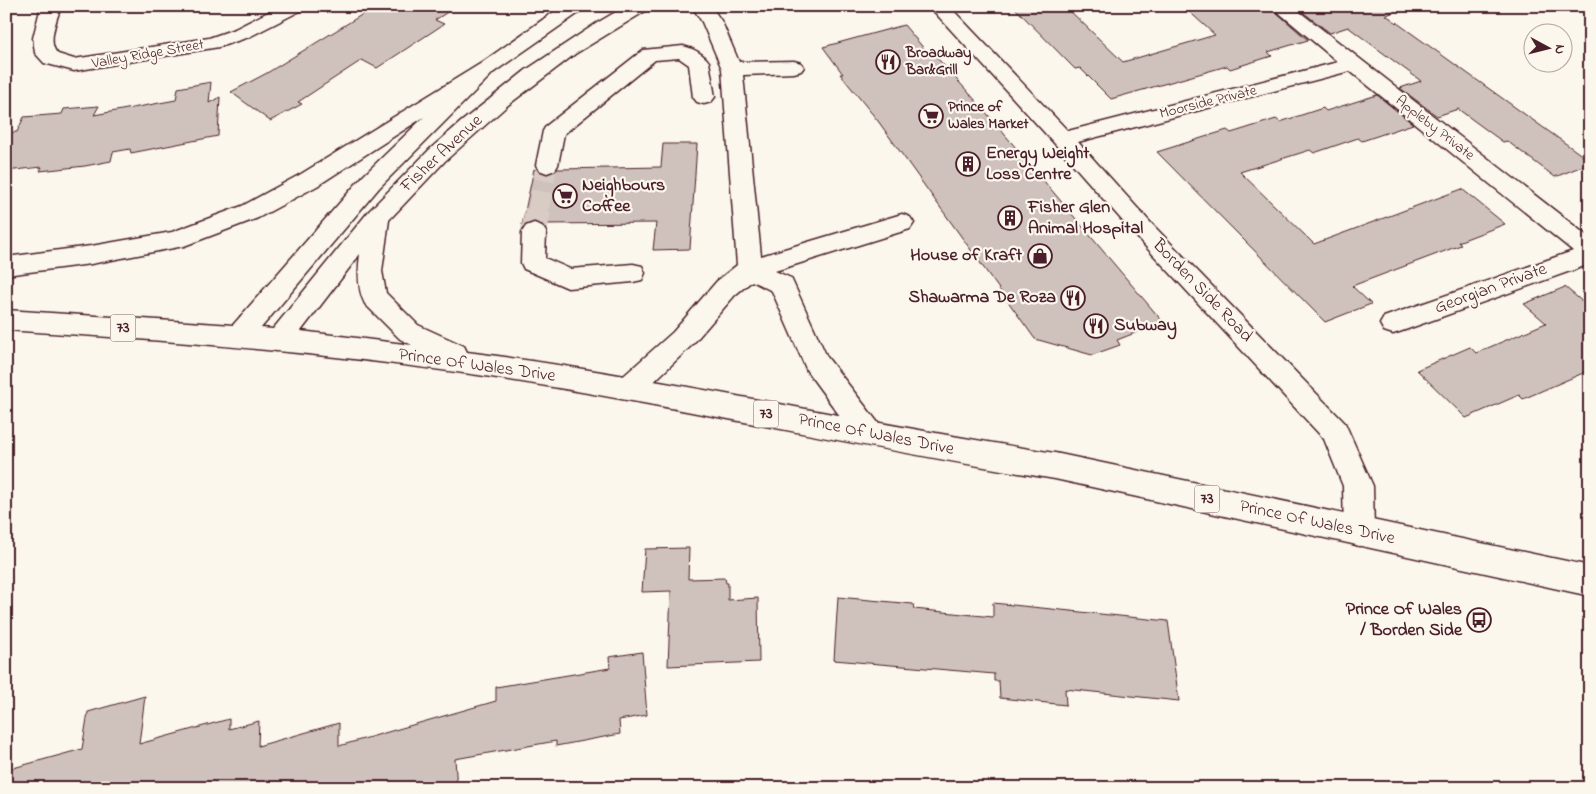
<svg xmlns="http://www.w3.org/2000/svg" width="1596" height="794" font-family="'Indie Flower',sans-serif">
	<rect width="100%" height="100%" fill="#fbf7ec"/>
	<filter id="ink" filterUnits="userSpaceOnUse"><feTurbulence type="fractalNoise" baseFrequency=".02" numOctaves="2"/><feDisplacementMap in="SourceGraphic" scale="10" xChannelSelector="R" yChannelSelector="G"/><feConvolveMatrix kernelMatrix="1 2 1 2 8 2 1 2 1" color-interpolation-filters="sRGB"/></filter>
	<g filter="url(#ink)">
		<!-- building -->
		<g fill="#cfc2bc" stroke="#4a1f2b">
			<path d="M376 6H457L435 20 444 24 377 68 362 60 298 102 302 104 270 121 231 92 267 73Z"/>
			<path d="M1013 6H1065L1123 62 1215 35 1183 6H1269L1308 40 1268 52 1272 56 1230 69 1227 66 1111 99 1080 68 1075 69Z"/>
			<path d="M1295 6H1391L1392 13 1386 15 1590 161V163L1555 177 1507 141 1503 142 1458 109 1437 116 1400 88 1421 81 1348 27 1330 33Z"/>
			<path d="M904 25 926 51 930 50 978 103 1163 322 1117 340 1120 345 1092 355 1035 339 878 121 840 74H843L823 47Z"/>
			<path d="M211 82 209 103 220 97 218 136 131 153 130 149 113 152 111 161 85 166 40 171 42 167 6 171V133L17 132 24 117 62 114 64 109 99 106 94 115 176 100 178 88Z"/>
			<path d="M1377 95 1413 124 1362 141 1358 138 1314 153 1310 150 1240 172 1314 244 1462 189 1505 224 1458 242 1461 245 1352 286 1371 304 1325 322 1157 152 1227 130 1231 133 1276 119 1280 122 1323 108 1326 111Z"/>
			<path d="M663 144H697L690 249 653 250 656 223 543 224 533 221 522 225 534 169 548 175 558 169 661 167Z"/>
			<path d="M1565 287 1590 308V370L1523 399 1519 395 1466 418 1417 370 1470 347 1476 353 1546 323 1524 304Z"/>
			<path d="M689 548 688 579 725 578 726 583H728V600L758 598 759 662 668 666 671 591 642 592 645 549Z"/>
			<path d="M838 597 913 604 914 609 993 617V603L1168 621 1179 701 1065 689 1066 705 1000 698 999 681H994V674L834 660Z"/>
			<path d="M642 652 647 715 619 720 620 734 556 746V741L455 759 457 788H6V770L82 749 88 712 145 696 139 744 229 719V729L259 721 258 746 339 723V746L496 701V687L610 668 609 657Z"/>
		</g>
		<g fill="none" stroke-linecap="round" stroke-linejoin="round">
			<!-- minor-tunnel-far1 -->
			<path stroke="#d8ccc5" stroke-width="21" stroke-dasharray="21 11" stroke-linecap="butt" d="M538 212 547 165"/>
			<!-- minor-tunnel -->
			<path stroke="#d8ccc5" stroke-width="26" stroke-dasharray="26 13" stroke-linecap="butt" d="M534 232 538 210"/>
			<!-- minor casing -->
			<g stroke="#4a1f2b" stroke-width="3">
				<g id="minor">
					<path d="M41 6H61C57 20 46 43 58 54L74 59 209 38 235 29 280 6H304L302 10 249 37 219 47 74 71 44 63 35 53 33 38Z"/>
					<path d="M692 6H711L722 22 739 62 794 61 801 63 804 67 801 71 794 73 743 75 761 256 902 214 910 217 914 223 910 229 775 271 791 278 827 357 879 424 883 433 879 442 869 445 859 442 807 371 772 291 752 281 735 295 691 346 639 396 629 399 619 396 615 388 619 380 673 332 717 281 737 265 722 69 702 22Z"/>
					<path d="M929 6H949L1068 131 1338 62 1271 6H1292L1590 238V264L1402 331 1393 334 1384 331 1380 324 1384 317 1573 251 1350 71 1078 142 1150 222 1345 423 1373 486 1374 532 1370 542 1359 546 1348 542 1344 532 1343 486 1324 439 1134 234 1055 144Z"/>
					<path d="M683 46C692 48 704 54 709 62L715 97 711 102 704 104 697 102 693 97 689 65 679 58 655 60 564 134 558 165 555 170 547 173 539 170 536 165 543 131 546 126 643 50Z"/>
					<path d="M534 223 542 226 546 232 545 258 570 269 633 264 642 266 645 273 642 280 633 282 568 288 524 269 521 263 522 232 526 226Z"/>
				</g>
			</g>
			<!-- major casing -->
			<g stroke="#4a1f2b" stroke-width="3">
				<path id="major" d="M562 6H585L583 10 494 72 379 188 261 328 273 329 369 211 429 150 461 122 526 70 597 23 626 6H649L647 10 575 54 508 105 445 161 389 220 382 271 386 293 418 325 464 346 467 352C665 377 859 423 1055 453L1590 566V596L1055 479C862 448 671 404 478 375 321 352 164 340 6 330V310L233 325 363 176 424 117 317 186 258 218 184 246 91 264 6 275V257L91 246 172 232 242 206 301 174 480 64ZM360 254C358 270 357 289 365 304L400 339 412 345 301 331Z"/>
			</g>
			<!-- minor -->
			<use href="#minor" fill="#fbf7ec" fill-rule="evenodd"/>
			<!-- major -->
			<use href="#major" fill="#fbf7ec" fill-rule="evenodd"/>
		</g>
	</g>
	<!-- icons -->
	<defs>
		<g id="restaurant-ring" transform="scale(1.25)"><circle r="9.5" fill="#fbf7ec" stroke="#4a1f2b" stroke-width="1.5"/><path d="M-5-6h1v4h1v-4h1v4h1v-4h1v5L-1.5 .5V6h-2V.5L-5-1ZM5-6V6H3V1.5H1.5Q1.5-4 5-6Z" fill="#4a1f2b"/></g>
		<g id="supermarket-ring" transform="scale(1.25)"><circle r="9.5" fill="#fbf7ec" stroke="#4a1f2b" stroke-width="1.5"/><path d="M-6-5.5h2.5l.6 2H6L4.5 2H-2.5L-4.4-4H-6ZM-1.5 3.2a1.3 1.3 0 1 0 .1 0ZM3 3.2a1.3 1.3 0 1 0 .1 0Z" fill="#4a1f2b"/></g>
		<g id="building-ring" transform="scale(1.25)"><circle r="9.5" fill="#fbf7ec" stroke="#4a1f2b" stroke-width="1.5"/><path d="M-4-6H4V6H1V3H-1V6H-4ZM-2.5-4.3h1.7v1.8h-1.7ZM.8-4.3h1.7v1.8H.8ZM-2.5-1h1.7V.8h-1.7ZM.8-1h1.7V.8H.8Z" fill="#4a1f2b"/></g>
		<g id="shop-ring" transform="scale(1.25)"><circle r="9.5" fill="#fbf7ec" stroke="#4a1f2b" stroke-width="1.5"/><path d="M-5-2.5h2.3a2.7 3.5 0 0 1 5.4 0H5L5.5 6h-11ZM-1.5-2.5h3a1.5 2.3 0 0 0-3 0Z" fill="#4a1f2b"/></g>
		<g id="bus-ring" transform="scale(1.25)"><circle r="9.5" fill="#fbf7ec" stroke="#4a1f2b" stroke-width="1.5"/><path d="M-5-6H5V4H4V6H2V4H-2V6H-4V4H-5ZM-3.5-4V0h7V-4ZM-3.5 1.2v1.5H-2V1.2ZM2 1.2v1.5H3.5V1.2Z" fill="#4a1f2b"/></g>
	</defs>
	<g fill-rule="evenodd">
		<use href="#restaurant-ring" x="888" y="62"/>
		<use href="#supermarket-ring" x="931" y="116"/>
		<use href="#building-ring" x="968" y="164"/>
		<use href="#supermarket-ring" x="565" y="196"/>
		<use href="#building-ring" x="1010" y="218"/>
		<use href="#shop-ring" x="1040" y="256"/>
		<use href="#restaurant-ring" x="1073" y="298"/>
		<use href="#restaurant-ring" x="1096" y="326"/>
		<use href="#bus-ring" x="1479" y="620"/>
	</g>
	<g text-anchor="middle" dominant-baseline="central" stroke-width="4.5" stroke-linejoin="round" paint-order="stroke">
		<!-- far-poi labels -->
		<g font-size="15" font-weight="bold" fill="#4a1f2b" stroke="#fbf7ec" text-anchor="start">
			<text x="906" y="53">Broadway<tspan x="906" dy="17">Bar&amp;Grill</tspan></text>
			<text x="948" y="107">Prince of<tspan x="948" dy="17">Wales Market</tspan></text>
		</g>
		<!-- far-street labels -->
		<g font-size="15" fill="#4a1f2b" stroke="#fbf7ec">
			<text transform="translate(148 54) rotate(-10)">Valley Ridge Street</text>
			<text transform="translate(1208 102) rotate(-14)">Moorside Private</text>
			<text transform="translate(1435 128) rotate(38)">Appleby Private</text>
		</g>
		<!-- shield labels -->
		<g fill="#fbf7ec" stroke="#7f6065" stroke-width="1">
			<rect x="110.5" y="314.5" width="25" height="27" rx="4"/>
			<rect x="753.5" y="400.5" width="25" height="27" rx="4"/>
			<rect x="1194.5" y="485.5" width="25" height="27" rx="4"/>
		</g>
		<g font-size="16" font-weight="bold" fill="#4a1f2b">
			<text x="123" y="328">73</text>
			<text x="766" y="414">73</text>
			<text x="1207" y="499">73</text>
		</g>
		<!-- street labels -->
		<g font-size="18" fill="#4a1f2b" stroke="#fbf7ec">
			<text transform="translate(442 154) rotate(-43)">Fisher Avenue</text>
			<text transform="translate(1491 289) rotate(-20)">Georgian Private</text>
			<text transform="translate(1202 291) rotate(46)">Borden Side Road</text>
			<text transform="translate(477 366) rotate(8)">Prince Of Wales Drive</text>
			<text transform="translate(876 435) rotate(11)">Prince Of Wales Drive</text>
			<text transform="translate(1317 523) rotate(12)">Prince Of Wales Drive</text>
		</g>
		<!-- poi labels -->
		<g font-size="18" font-weight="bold" fill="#4a1f2b" stroke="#fbf7ec" text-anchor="start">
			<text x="986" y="154">Energy Weight<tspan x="986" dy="21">Loss Centre</tspan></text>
			<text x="582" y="186">Neighbours<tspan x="582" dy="21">Coffee</tspan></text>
			<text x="1028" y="208">Fisher Glen<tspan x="1028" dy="21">Animal Hospital</tspan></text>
			<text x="1022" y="256" text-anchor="end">House of Kraft</text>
			<text x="1056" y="298" text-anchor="end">Shawarma De Roza</text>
			<text x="1114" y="326">Subway</text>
			<text x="1462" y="610" text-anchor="end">Prince Of Wales<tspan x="1462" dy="21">/ Borden Side</tspan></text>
		</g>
	</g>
	<!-- margin -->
	<rect width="1596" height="794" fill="none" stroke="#fbf7ec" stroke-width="25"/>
	<rect x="12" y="12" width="1571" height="769" fill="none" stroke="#4a1f2b" stroke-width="2" filter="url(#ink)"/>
	<!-- north arrow -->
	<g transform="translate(1548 48) rotate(97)"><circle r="24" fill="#fbf7ec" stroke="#b4a19f"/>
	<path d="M0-4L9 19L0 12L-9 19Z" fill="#4a1f2b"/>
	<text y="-8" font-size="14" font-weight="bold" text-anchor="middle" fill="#4a1f2b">N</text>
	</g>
</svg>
